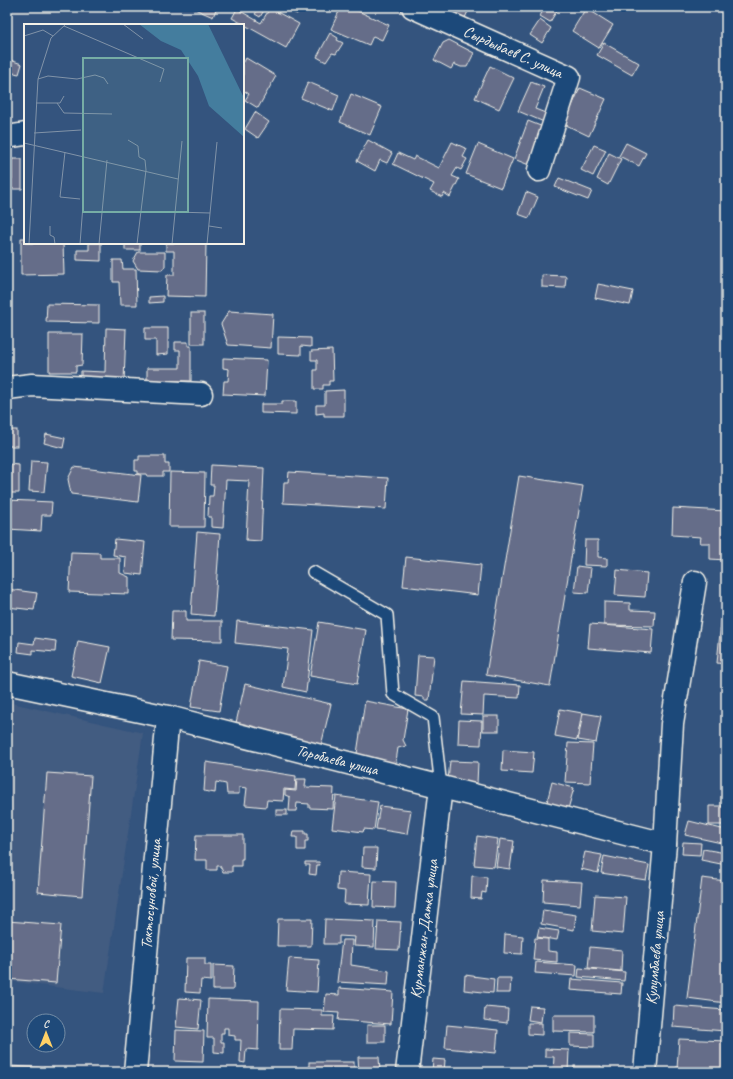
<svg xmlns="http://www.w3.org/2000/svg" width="733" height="1079" font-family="Caveat,sans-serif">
	<rect width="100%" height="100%" fill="#34547e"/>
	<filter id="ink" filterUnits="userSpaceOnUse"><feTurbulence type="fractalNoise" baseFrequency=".025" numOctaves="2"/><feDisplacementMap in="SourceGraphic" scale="8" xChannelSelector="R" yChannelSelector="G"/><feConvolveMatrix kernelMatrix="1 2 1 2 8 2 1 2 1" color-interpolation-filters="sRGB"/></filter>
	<g filter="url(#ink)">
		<!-- built -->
		<path fill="#435c81" d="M7 702 143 733 104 993 7 981Z"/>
		<!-- building -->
		<g fill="#656d89" stroke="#f4f1e8">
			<path d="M190 7H217L213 17Z"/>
			<path d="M260 7H266L260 17 255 14Z"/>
			<path d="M291 7H300L297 14 290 11Z"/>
			<path d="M341 7H349L389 25 382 40 373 36 369 45 331 29Z"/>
			<path d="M437 7H470L464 20Z"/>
			<path d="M545 7H559L550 22 540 16Z"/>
			<path d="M270 8 299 24 286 48 232 18 237 9 261 23Z"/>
			<path d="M586 8 613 25 599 48 572 31Z"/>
			<path d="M540 20 551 28 542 43 530 35Z"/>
			<path d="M330 33 338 38 337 40 343 43 336 54 332 53 326 62 317 57Z"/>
			<path d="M449 40 474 53 467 67H461L454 64 451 69 434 60 443 43Z"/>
			<path d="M604 43 639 63 632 75 597 55Z"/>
			<path d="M246 58 276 76 258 108 245 100 249 94 243 90V64Z"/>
			<path d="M7 59 22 64 19 74 14 73 11 79 7 78Z"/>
			<path d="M490 66 514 78 499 109 475 98Z"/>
			<path d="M308 82 339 95 333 111 301 98Z"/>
			<path d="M531 82 544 87 535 109 548 114 544 122 518 111Z"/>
			<path d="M580 88 606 99 589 136 564 124Z"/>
			<path d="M351 94 382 107 370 135 340 122Z"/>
			<path d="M255 112 269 122 258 138 245 129Z"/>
			<path d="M528 121 543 127 529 165 514 159Z"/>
			<path d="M368 140 392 153 387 163 380 160 375 171 357 161Z"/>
			<path d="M452 142 467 149 463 157 467 159 461 170 457 168 452 176 459 179 450 197 444 193 442 197 430 191 434 184 393 164 398 153 413 160 415 156 439 168Z"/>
			<path d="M626 143 646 153 639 166 619 156Z"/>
			<path d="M478 144 513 159 501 188 466 174Z"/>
			<path d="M594 145 606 150 593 176 581 170Z"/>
			<path d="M609 153 621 159 608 185 597 179Z"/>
			<rect x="7" y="156" width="3" height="22"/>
			<path d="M12 159H22V189H7V179H12Z"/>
			<path d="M559 178 592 191 588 200 555 187Z"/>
			<path d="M526 192 538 197 529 218 518 214Z"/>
			<rect x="7" y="232" width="4" height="20"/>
			<path d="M21 238H25V243H63L64 274 21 275Z"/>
			<path d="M89 243H101V261L77 260V250H89Z"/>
			<rect x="125" y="243" width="15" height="7"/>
			<path d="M166 243H206L205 297 166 296 167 275H174V251H166Z"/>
			<path d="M138 252H165V266L162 270 138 269 133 261Z"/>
			<path d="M113 260H122L123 269H136L137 305H120L119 282H113Z"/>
			<path d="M542 275 566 276 565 288 542 287Z"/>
			<path d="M598 284 633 291 630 305 595 298Z"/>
			<path d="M163 296V302L149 303V297Z"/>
			<path d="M47 304 99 305V323L46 322Z"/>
			<path d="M229 311 273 314 271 348 228 345 221 324Z"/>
			<rect x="191" y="313" width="13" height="31"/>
			<path d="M106 328 126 329 124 382 81 381V371L105 372Z"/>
			<path d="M145 328H168V354L156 355V340H145Z"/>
			<path d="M49 334H83L82 365 76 366V372H49Z"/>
			<path d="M278 337 311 338V347L301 346V355L278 354Z"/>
			<path d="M175 342H188V346H191V381H147V368H180V350H175Z"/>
			<path d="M332 350 333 381H329V385H323V389H314V370H317V360H311V351Z"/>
			<path d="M223 358 267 360 265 396 223 394 224 381H228L229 369 223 368Z"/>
			<path d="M344 390V416H324V413L316 414V405H325V391Z"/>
			<path d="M282 401H296V414L261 413V404H282Z"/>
			<rect x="7" y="430" width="10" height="16"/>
			<path d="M46 434 65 438 63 448 44 443Z"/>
			<path d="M139 456H165V464H169V472H163V476H147L146 474H138V471H135V460H139Z"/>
			<path d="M31 461 47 462 44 492 29 491Z"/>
			<path d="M7 464 19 465V493H7Z"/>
			<path d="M211 465 264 468 261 541 246 540 249 481 226 480 223 528 211 527V517H208L209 496H213L214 485H210Z"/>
			<path d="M74 467 141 475 138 502 71 494 68 479Z"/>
			<path d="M170 472 205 473 204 527H169Z"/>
			<path d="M289 472 388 478 386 509 283 503 284 482H288Z"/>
			<path d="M519 476 583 486 550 686 486 675Z"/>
			<path d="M7 500 52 502 51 515H42L41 531 7 529Z"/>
			<path d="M673 508 726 511V560L710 559V543H700L701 537 672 535Z"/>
			<path d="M197 532 220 534 214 616 191 614Z"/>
			<path d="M115 539 145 542 142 575 125 573 126 557 113 555Z"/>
			<path d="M585 540H598V557L607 558V566L584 565Z"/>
			<path d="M71 552 100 553V558H120V573L129 577V594L69 592Z"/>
			<path d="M406 557 481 565 478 595 403 586Z"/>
			<path d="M577 566 591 568 588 593 574 592Z"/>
			<path d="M617 570 647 573 645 597 615 595Z"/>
			<path d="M7 589 37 593 34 610 7 607Z"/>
			<path d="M604 602 630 603V610L655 611 654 626 604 625Z"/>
			<path d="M723 602H726V664L717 663Z"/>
			<path d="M172 611H186V621H222V641L171 640Z"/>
			<path d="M237 621 313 630 306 692 283 687 288 649 235 643Z"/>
			<path d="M319 622 366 630 357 684 310 676Z"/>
			<path d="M590 624 653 629 651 653 588 648Z"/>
			<path d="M35 638 56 641 55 652 33 650V654L18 652 19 642 34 644Z"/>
			<path d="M78 641 110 647 102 683 71 676Z"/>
			<path d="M418 655 434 656 429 700H424V697L415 696Z"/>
			<path d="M199 661 227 666 219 711 191 707Z"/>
			<path d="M464 681 520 685 519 698 484 696 483 715 461 714Z"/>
			<path d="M245 684 331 704 320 750 235 727Z"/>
			<path d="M365 701 408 709 403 740 406 746 398 748 395 768 356 760Z"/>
			<path d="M560 709 582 713 577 740 555 736Z"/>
			<path d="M583 713 601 716 596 743 578 740Z"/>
			<rect x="483" y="716" width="16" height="15"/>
			<path d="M459 720 482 721 481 745 458 744Z"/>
			<path d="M568 743 593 744 590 783 565 782Z"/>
			<path d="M503 750 534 752 532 773 502 771Z"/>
			<path d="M450 761 478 762 477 783 448 781Z"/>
			<path d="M206 762 296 776 295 790 284 789 283 801 267 800 266 807 245 805 247 788 239 787V794H227L226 784 216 782 215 793 204 791Z"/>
			<path d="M47 773 91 776 82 896 38 892Z"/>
			<path d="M297 779H306L305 787 334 788 333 809 309 808V804L297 803 296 811H289L290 797 285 795V790L296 791Z"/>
			<path d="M552 782 574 788 566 816 545 810Z"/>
			<path d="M336 796 378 802 374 830 364 829 363 832 332 828Z"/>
			<path d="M723 797H726V825H709V806H723Z"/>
			<path d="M380 806 411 810 407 834 376 829Z"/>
			<rect x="276" y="810" width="11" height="5"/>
			<path d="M689 821 726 830V844L685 835Z"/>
			<path d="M293 831H305V834H308V841H305V850H297V837H292Z"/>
			<path d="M196 835H243V859H241V866H232V872H223L220 866H217V870H207V860H195Z"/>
			<path d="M477 836 498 839 494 867 474 865Z"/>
			<path d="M500 839 514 841 510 869 496 867Z"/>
			<path d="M683 842 701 843 700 855 682 854Z"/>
			<path d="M363 848H377L376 868 362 867Z"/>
			<path d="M703 849 726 853V865L701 860Z"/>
			<path d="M585 852 602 855 598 873 581 869Z"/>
			<path d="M604 856 649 865 646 880 601 873Z"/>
			<path d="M305 862H319L320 865H317L316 875 309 874 310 865H305Z"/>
			<path d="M338 872 371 874 369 905 344 904 345 891 337 890Z"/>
			<path d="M472 876 487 877 486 893 482 892 481 899 471 898Z"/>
			<path d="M702 878 726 881V1003L687 998Z"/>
			<path d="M544 880 582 882 580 905 543 902Z"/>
			<path d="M374 881 396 882 395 908 373 907Z"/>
			<path d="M595 895 626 897 623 934 592 931Z"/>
			<path d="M543 910 576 915 574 930 541 924Z"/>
			<path d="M278 919H312L311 946H277Z"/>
			<path d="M325 919 375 921 374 947 354 946 355 937 339 936V944H324Z"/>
			<path d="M7 921 61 925 56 983 7 979Z"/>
			<path d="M378 921 401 922 399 950 376 949Z"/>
			<path d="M539 928 559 931 557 940 537 937Z"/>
			<path d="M505 934 523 936 522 954 504 953Z"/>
			<path d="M535 938 548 939V951L557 952V962L533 960Z"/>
			<path d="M342 940H352L351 965 389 971 388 985 337 982Z"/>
			<path d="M590 947 622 950 621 971 588 968Z"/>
			<path d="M186 958H205V965H211V981L201 980 200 993 185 992Z"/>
			<path d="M289 958 319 960 317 992 286 990Z"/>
			<path d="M536 962 577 965 576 976 535 973Z"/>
			<path d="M213 965 234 966 233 990H213Z"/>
			<path d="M579 968 625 972 624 981 578 977Z"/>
			<path d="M465 975 494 979 493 993 464 990Z"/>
			<path d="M497 978H511L510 993H496Z"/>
			<path d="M571 979 622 983 621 994 570 990Z"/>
			<path d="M339 988 393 992 391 1024 338 1020 339 1013 324 1012 326 994 339 995Z"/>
			<path d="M179 998 201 1000 198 1029 176 1027Z"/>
			<path d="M208 999 259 1001 258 1050 246 1049 245 1063 240 1062 241 1040H235V1036L228 1035V1028H224V1033H221V1042H224V1053L214 1052V1038H207Z"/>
			<path d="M530 1006 543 1007 541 1022 528 1020Z"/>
			<path d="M674 1006 726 1010V1031L673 1027Z"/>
			<path d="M485 1007 508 1009 507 1023 484 1020Z"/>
			<path d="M280 1009 322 1010V1016H334L333 1030 293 1029 292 1050H279Z"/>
			<path d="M553 1015H594V1032L553 1031Z"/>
			<path d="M528 1023H542V1035L528 1034Z"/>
			<rect x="367" y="1025" width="18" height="17"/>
			<path d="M447 1025 498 1030 496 1053 445 1048Z"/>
			<path d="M176 1030 204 1031 203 1062 175 1061Z"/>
			<path d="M570 1033 594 1034V1047L570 1046Z"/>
			<path d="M679 1039 726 1041V1072L677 1069Z"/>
			<path d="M545 1049 569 1050 568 1072H553L554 1057H545Z"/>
			<path d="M358 1057H379L380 1072H359Z"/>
			<path d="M433 1059 445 1060 444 1072H432Z"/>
			<rect x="309" y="1062" width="45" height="10"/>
			<path d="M7 1066 54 1068V1072H7Z"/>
			<rect x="574" y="1066" width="27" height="6"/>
		</g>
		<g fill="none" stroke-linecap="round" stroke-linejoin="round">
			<!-- service casing -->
			<g stroke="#f4f1e8" stroke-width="14">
				<path id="service" d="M313 572 387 615 393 694 433 717 441 787"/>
			</g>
			<!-- minor casing -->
			<g stroke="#f4f1e8" stroke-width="25">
				<g id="minor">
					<path d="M413 7 569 77 539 170"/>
					<path d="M7 137 25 134"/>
					<path d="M7 388 32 385 201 394"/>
					<path d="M7 683 168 717 665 844"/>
					<path d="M135 1072 168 717"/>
					<path d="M407 1072 441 787"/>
					<path d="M645 1072 665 844 672 724 695 582"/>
				</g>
			</g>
			<!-- service -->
			<use href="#service" stroke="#1f4a7a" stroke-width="11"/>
			<!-- minor -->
			<use href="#minor" stroke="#1f4a7a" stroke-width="22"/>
		</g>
	</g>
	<g text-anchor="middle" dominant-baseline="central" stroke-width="3" stroke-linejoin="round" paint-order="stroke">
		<!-- street labels -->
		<g font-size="16" fill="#f4f1e8" stroke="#1f4a7a">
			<text transform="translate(513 52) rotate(24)">Сырдыбаев С. улица</text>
			<text transform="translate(337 760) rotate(14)">Торобаева улица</text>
			<text transform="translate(151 894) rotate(-85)">Токтосуновой, улица</text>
			<text transform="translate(424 929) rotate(-83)">Курманжан-Датка улица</text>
			<text transform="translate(655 958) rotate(-85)">Кулумбаева улица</text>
		</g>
	</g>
	<!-- overview -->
	<g transform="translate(24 24)">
		<rect width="220" height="220" fill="#34547e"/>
		<path d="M115 0H184L220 74V113L185 82 174 52 157 26 137 17Z" fill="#447d9e"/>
		<path fill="none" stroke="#8193a8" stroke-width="1" d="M99 0 119 15M40 2 140 45 136 58M0 12 19 6 29 12M14 55 24 52 53 55 71 51 80 54 84 60M12 79H36L40 72M33 79 40 89 88 90M10 109 57 106M104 116 114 122 115 133 121 136 122 146 113 220M0 119 154 155M41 128 36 173 56 175M151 188 186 189M26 202V211L30 213 31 220M185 202 198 204M5 220 14 55 27 14 42 0M56 220 59 181M75 220 83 136M148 220 158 117M183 220 193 118"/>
		<path fill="#76ada5" fill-opacity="0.15" stroke="#76ada5" stroke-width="2" d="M59 34H164V188H59Z"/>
		<rect width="220" height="220" fill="none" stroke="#f4f1e8" stroke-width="2"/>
	</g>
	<!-- margin -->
	<rect width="733" height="1079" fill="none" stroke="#1f4a7a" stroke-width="24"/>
	<rect x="12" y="12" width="709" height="1055" fill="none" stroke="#f4f1e8" stroke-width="1.5" filter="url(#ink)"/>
	<!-- north arrow -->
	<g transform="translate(46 1033)"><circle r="19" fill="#1f4a7a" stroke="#748da6"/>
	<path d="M0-3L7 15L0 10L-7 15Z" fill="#ffd166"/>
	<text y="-6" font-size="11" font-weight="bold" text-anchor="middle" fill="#f4f1e8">С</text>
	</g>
</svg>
